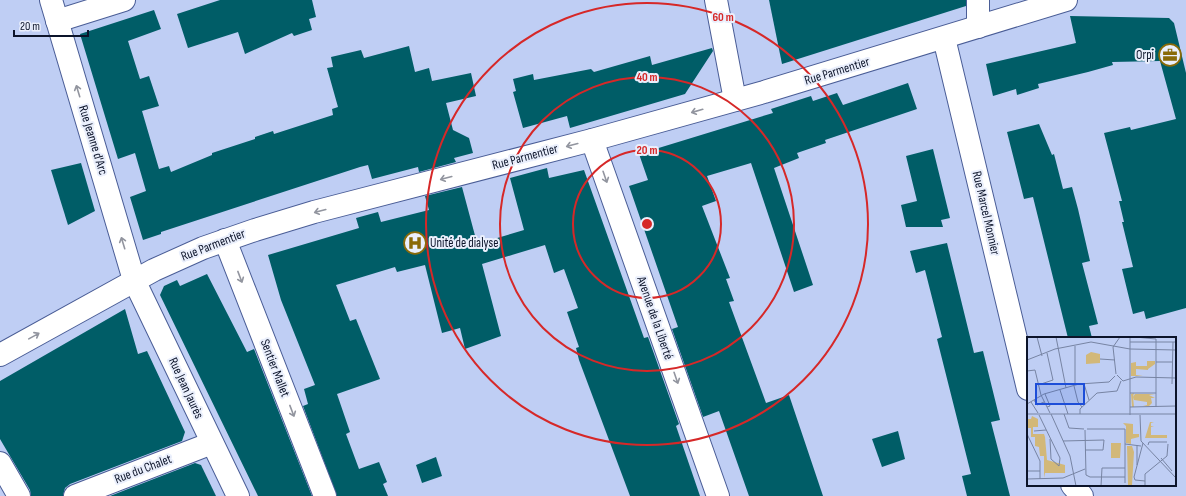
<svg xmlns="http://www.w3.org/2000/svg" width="1186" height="496" font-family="'Sofia Sans Condensed',sans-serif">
	<rect width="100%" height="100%" fill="#bfcef4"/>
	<!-- building -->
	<g fill="#005d67">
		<path d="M220 0H312L316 17 309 19 312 30 294 36 292 33 245 54 238 32 188 48 177 14Z"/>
		<path d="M769 0H966V6L782 64Z"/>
		<path d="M154 10 161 29 128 41 140 79 149 76 159 106 142 111 159 169 169 166 171 172 212 155V153L255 139V137L273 131 274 134 333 115 332 109 338 107 327 68 333 67 331 57 361 50 364 58 409 46 415 72 429 68 432 81 471 73 476 96 446 103 453 130 469 138 473 153 454 158 456 162 419 172 418 167 372 179 368 165 360 167 161 232V234L143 240 130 197 146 191 135 153 118 159 80 34Z"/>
		<path d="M1070 16 1169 18 1174 23 1186 73V308L1146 319 1144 311 1133 314 1122 269 1133 267 1122 222H1124L1119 201H1122L1104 133 1130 127 1131 130 1176 119 1160 61 1112 62 1113 65 1088 72 1038 84 1039 88 1017 95 1016 89 993 96 986 64 1076 43Z"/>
		<path d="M712 48 713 51 685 94 570 128 567 116 523 128 513 92 516 91 513 79 533 74 534 80 591 69 594 72 650 56 652 65Z"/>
		<path d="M908 83 917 109 825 140 826 143 797 153 799 158 774 168 813 285 794 292 751 163 707 176 716 201 702 206 730 278 726 279 734 301 729 302 766 403 789 395 823 496H749L719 411 703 417 672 329 678 327 629 186 648 180 639 154 773 113 771 109 811 96 813 101 837 93 843 105Z"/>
		<path d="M1039 124 1052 155 1054 154 1063 189 1072 187 1078 209 1090 261 1082 263 1098 324 1089 326 1092 338H1068L1033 197 1024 199 1007 132Z"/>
		<path d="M933 149 950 218 941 220 943 227H906L901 205 917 201 906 156Z"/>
		<path d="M81 163 95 211 68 225 51 170Z"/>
		<path d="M547 168 549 178 584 170 644 338 648 337 679 424 676 426 700 496H630L579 360 576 348 579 347 567 312 578 308 564 269 554 273 545 245 482 264 501 336 465 349 460 328 442 333 425 265 397 272 395 267 336 285 350 321 356 319 380 379 337 394 350 432 346 434 359 469 379 462 387 482 383 484 388 496H337L303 406 308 404 304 389 315 385 281 300 268 255 359 228 356 218 378 212 381 222 429 210 425 196 462 187 477 243 487 241 524 230 510 178Z"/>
		<path d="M947 243 974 353 983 351 1000 420 991 422 1010 496H967L962 476 971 474 937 339 942 337 925 270 916 273 910 251Z"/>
		<path d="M207 274 247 352 254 349 312 496H258L160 295 164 286 177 280 180 286Z"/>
		<path d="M125 309 138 354 147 351 185 432 182 441 70 484 65 488 63 496H31L30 490 0 439V381Z"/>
		<path d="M898 431 905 459 882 467 872 439Z"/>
		<path d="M436 457 442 476 422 483 416 465Z"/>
		<path d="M195 463 201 465 216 496H110Z"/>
	</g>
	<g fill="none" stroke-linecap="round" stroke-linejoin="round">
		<!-- minor casing -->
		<g stroke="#4a5d96" stroke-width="24">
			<g id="minor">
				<path d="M51 0 134 280 238 496"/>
				<path d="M716 0 735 100"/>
				<path d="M978 0V27"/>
				<path d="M57 21 124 0"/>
				<path d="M944 38 1028 389"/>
				<path d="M592 140 718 496"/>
				<path d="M225 240 325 496"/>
				<path d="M0 355 154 270 203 248 255 230 314 212 592 140 764 92 1066 0"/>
				<path d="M0 463 19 496"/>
				<path d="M1072 485 1082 496"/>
				<path d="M75 496 212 443"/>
			</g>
		</g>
		<!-- minor -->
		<use href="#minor" stroke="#fff" stroke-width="22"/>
	</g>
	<!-- one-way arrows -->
	<defs><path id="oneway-shaft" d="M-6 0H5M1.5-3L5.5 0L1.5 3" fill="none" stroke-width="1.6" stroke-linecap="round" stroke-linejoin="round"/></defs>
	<g stroke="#92959f">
		<use href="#oneway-shaft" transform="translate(78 91) rotate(-107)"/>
		<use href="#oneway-shaft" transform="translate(697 111) rotate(164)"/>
		<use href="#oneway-shaft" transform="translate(572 145) rotate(165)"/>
		<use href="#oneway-shaft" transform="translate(605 177) rotate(71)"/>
		<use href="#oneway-shaft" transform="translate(446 178) rotate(165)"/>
		<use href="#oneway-shaft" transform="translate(320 211) rotate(165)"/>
		<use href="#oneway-shaft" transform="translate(123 243) rotate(-107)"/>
		<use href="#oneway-shaft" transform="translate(240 277) rotate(69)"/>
		<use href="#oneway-shaft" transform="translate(34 336) rotate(-29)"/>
		<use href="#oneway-shaft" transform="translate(676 378) rotate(71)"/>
		<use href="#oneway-shaft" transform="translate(292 411) rotate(69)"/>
	</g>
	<!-- distance rings -->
	<g fill="none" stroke="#d62828" stroke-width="2">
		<circle cx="647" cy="224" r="74"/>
		<circle cx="647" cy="224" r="147"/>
		<circle cx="647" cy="224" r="221"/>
	</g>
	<!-- icons -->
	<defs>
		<g id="office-ring" transform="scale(1.15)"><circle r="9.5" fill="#eaeffc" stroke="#896a08" stroke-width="1.5"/><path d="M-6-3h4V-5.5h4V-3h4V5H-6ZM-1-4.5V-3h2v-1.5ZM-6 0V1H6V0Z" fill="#896a08"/></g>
		<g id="hospital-ring" transform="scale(1.15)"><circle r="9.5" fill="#eaeffc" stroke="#896a08" stroke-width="1.5"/><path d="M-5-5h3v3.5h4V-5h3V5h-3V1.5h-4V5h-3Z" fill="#896a08"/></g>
	</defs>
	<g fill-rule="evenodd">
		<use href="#office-ring" x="1170" y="55"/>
		<use href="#hospital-ring" x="415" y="243"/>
	</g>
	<g text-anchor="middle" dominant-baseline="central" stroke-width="4" stroke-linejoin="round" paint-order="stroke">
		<!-- poi labels -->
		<g font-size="13" fill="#0c142a" stroke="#eaeffc" text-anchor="end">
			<text x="1154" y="55">Orpi</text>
			<text x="430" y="243" text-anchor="start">Unité de dialyse</text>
		</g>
		<!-- street labels -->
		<g font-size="13" fill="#0c142a" stroke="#eaeffc">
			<text transform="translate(837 71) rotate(-17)">Rue Parmentier</text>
			<text transform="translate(93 140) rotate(73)">Rue Jeanne d'Arc</text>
			<text transform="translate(525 157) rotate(-15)">Rue Parmentier</text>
			<text transform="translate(986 213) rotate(77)">Rue Marcel Monnier</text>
			<text transform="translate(213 245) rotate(-21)">Rue Parmentier</text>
			<text transform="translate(655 318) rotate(71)">Avenue de la Liberté</text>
			<text transform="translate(275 368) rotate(69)">Sentier Mallet</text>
			<text transform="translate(186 388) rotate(65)">Rue Jean Jaurès</text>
			<text transform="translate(143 469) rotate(-21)">Rue du Chalet</text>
		</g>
	</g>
	<!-- overview -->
	<g transform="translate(1027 337)">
		<rect width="149" height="149" fill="#bfcef4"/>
		<path d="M64 15 73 17V26L59 27V18ZM120 24H128V27L121 32V39V33L109 32V38L116 39H104V26L109 25V29H120ZM107 56 106 60 108 57H128L122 58 128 61H124L125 66 122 69H116L120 68V65L107 63 106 60 107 70H105L104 57ZM5 79 11 82V90H6V97H17L18 100 20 123 38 128V136H18L17 141V119H13L12 110 8 109V100H4V91H0V82H4ZM123 85H127L124 86V89H127L124 90V98H140V101H128V104V101H118ZM96 86 106 87V97H112V100L104 102V107L99 106V89ZM84 106H94L93 121H84ZM100 109H105L107 115 105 148H101Z" fill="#d2b879"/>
		<path fill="none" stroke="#7784a3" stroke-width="1" d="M10 0 15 19M29 0 39 51M108 0 129 2V70M103 5H149M48 9V48M86 10 89 37M86 10 93 0M73 22 88 23M0 23 28 12 64 5 103 12 149 13M129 25H145M0 34 8 33 14 58 23 76M90 38 96 44 109 40 149 41M57 47 62 63M145 47 146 5M11 48 26 43 20 16M47 49 51 65 55 70M33 53 41 77M103 56H129M18 57 23 69 20 70M7 63 10 68 17 65M4 65 11 76M0 67 17 57 52 47 82 45 88 39M103 70 149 69M0 77H149M24 77 43 119 49 149M37 77 42 91 57 92M53 77V72L70 56 90 54 94 44M12 78 33 121 32 129 24 122 23 102M103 78V0M113 78 114 104 149 141M60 92H98V146M58 93 59 138 63 140H98M7 94 19 93M0 97 13 124V142M36 104 77 103 76 113H58M116 106 107 140 108 143 118 144M98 107 114 109M121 108 122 105H140M134 121 145 134M110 128V108M0 134H13M0 142 36 141 58 132M74 149 75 131H98M118 149V137L140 119 141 107"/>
		<path fill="#1d4ed8" fill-opacity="0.15" stroke="#1d4ed8" stroke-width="2" d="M9 47H57V67H9Z"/>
		<rect width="149" height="149" fill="none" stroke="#0c142a" stroke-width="2"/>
	</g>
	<circle cx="647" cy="224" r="6" fill="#d62828" stroke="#eaeffc" stroke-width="2"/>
	<g font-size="12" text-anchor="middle" font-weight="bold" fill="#d62828" stroke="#eaeffc" stroke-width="4" stroke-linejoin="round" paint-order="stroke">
		<text x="723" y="21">60 m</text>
		<text x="647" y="81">40 m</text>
		<text x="647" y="154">20 m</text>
	</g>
	<!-- scale -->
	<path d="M14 30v6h74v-6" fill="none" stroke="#0c142a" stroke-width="2"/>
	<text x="20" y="30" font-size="12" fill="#0c142a" stroke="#eaeffc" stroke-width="3" paint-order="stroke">20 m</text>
</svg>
